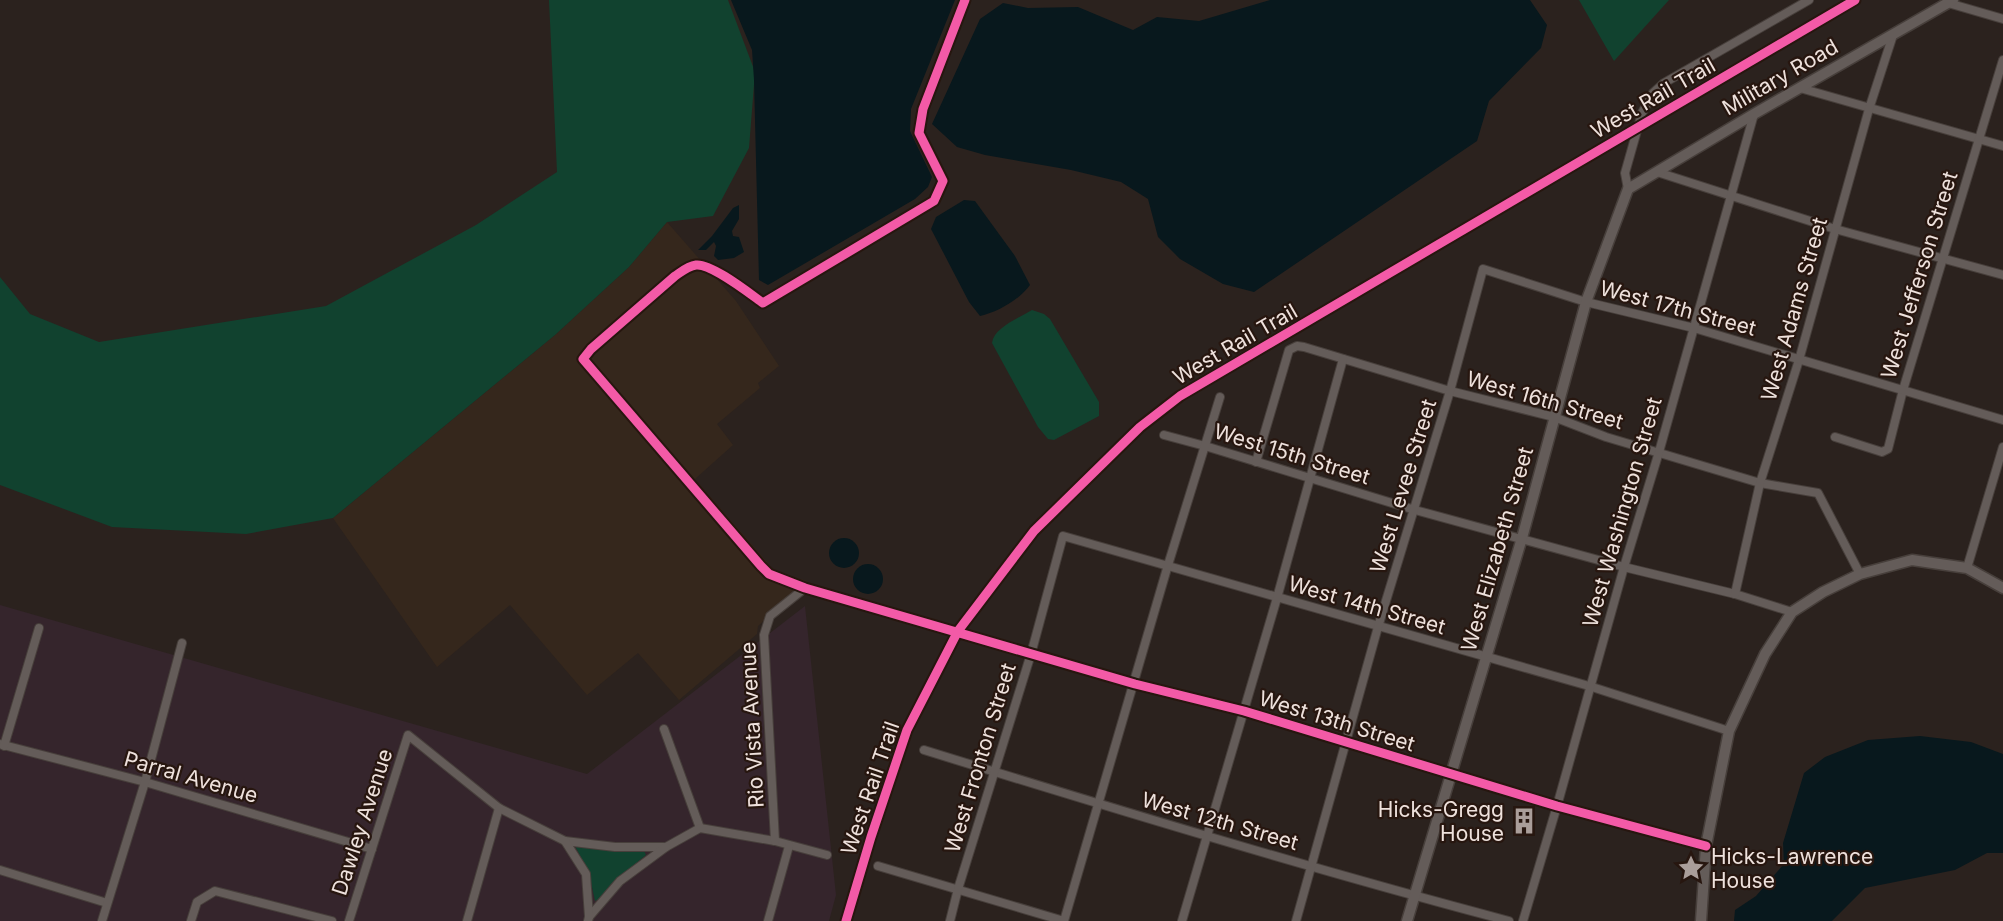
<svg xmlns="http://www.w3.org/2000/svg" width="2003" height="921" font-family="Inter,sans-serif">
	<rect width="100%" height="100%" fill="#2b221e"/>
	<!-- industrial -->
	<path fill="#35271c" d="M667 222 736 301 779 366 758 383 760 388 717 424 733 445 695 479 773 569 788 576 808 581 758 626 757 634 679 700 638 653 587 695 510 605 437 667 333 518 555 335 629 267Z"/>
	<!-- medical -->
	<path fill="#35252c" d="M0 605 587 774 805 606 836 895 829 921H0Z"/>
	<!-- green -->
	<g fill="#11422f">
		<path d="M549 0H728L755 72 749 148 713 216 667 222 629 267 555 335 333 518 246 534 112 527 0 485V277L30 314 99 342 326 306 476 225 557 172Z"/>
		<path d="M1579 0H1669L1614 61Z"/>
		<path d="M1032 310 1044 314 1050 319 1099 402V416L1054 440 1048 439 1038 427 992 343C994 327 1019 318 1032 310Z"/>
		<path d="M575 846C598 848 621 854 644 851L646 855 611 884 599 899 595 901 589 873Z"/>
	</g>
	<!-- water -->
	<g fill="#08181d">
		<path d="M731 0H955L911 109 910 131 932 177 928 187 915 199 768 285 759 280 754 80 752 50Z"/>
		<path d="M1270 0H1530L1547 25 1541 48 1489 101 1477 141 1254 292 1223 284 1180 259 1158 237 1148 199 1121 182 1071 170 985 155 957 147 932 124 980 19 1003 3 1028 8 1078 7 1133 30 1157 17 1199 21Z"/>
		<path d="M964 200 975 201 1015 256 1030 285C1019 300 998 312 980 316L969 302 931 229 936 217Z"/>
		<path d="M739 205V219L732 231 733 236 739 237 744 252 734 258 718 260 714 256 716 246 714 242 706 250H698L712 236 733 208Z"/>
		<circle cx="844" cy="553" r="15"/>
		<circle cx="868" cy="579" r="15"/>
		<path d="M1920 736 1971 742 2003 754V853H1987L1955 870 1865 888 1832 921H1734L1735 910 1756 896 1784 864 1783 843 1804 773 1825 757 1868 740Z"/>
	</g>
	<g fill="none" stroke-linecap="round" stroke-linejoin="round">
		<!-- minor casing -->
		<g stroke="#473f3b" stroke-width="10">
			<g id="minor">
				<path d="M965 0 923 109 919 133 943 181 934 201 763 303C749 293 711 263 696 265 688 266 681 272 675 276L591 349 583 359 761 566 769 574 805 588 1135 684 1244 711 1557 806 1706 846"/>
				<path d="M1948 3 2003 19"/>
				<path d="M1800 88 2003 146"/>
				<path d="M1657 172 1835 229 2003 275"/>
				<path d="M1628 189 1625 173 1642 113 1653 93 1664 83 1809 0"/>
				<path d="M1164 435 1205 446 1415 510 1624 567 1735 594 1792 612"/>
				<path d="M1835 437 1882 452 1888 449 1903 390 2003 60"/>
				<path d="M1256 462 1289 350 1297 346 1304 347 1450 391 1554 417 1606 437 1760 483 1818 493 1860 574"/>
				<path d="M1967 568 2003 447"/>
				<path d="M1735 594 1760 483 1799 360 1869 109 1893 35"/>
				<path d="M664 729 700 828"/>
				<path d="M0 744 145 782 372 849"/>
				<path d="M4 746 39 628"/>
				<path d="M924 750C1118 810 1312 869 1509 921"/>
				<path d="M565 841 615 847H666L700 828 775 841 827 855"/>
				<path d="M775 841 764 635 770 616 805 588"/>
				<path d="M878 866 1064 921"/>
				<path d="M0 870 107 903"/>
				<path d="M589 917 620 881 666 847"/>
				<path d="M102 921 145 782 182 643"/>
				<path d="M191 921 197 902 215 891 332 921"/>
				<path d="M349 921 408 735 499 808 565 841 586 874 589 917 588 921"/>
				<path d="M467 921 499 808"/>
				<path d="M768 921 789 846"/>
				<path d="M950 921 958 889 1031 654 1063 536 1589 686 1729 731"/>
				<path d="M1064 921 1168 565 1220 397"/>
				<path d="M1182 921 1277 598 1343 359"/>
				<path d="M1296 921 1378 627 1450 391 1483 269 1586 302 1694 328 2003 420"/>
				<path d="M1523 921 1557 806 1624 567 1659 452 1754 114"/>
			</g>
		</g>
		<!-- tertiary casing -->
		<g stroke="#473f3b" stroke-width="13">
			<g id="tertiary">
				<path d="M1407 921 1522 538 1586 302 1628 189 1754 114 1953 0"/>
				<path d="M1701 921 1706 846 1729 731 1765 654 1792 612 1823 592 1860 574 1912 560 1967 568 2003 588"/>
			</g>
		</g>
		<!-- minor -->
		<use href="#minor" stroke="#645c59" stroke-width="8"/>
		<!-- tertiary -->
		<use href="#tertiary" stroke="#645c59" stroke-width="10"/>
		<!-- cycleway casing -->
		<g stroke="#27160f" stroke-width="13">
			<g id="cycleway">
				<path d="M965 0 923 109 919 133 943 181 934 201 763 303C749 293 711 263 696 265 688 266 681 272 675 276L591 349 583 359 761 566 769 574 805 588 1135 684 1244 711 1557 806 1706 846"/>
				<path d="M846 921 871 837 907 730 958 631 1034 531 1140 427 1180 396 1855 0"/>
			</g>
		</g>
		<!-- cycleway -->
		<use href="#cycleway" stroke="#f35aa7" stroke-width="9"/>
	</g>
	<!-- icons -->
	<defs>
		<g id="building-bare" transform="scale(2.07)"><path d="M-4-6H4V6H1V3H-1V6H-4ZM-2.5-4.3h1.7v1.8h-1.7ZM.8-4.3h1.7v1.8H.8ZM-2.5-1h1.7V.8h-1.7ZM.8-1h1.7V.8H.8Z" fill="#aa9e9a" stroke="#27160f" stroke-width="2.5" paint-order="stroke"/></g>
		<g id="sight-bare" transform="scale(2.07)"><path d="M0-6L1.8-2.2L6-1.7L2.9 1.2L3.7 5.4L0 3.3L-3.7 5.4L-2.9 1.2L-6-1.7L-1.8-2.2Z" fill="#aa9e9a" stroke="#27160f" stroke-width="2.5" paint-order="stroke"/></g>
	</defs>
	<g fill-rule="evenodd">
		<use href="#building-bare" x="1524" y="821"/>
		<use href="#sight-bare" x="1691" y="868"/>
	</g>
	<g text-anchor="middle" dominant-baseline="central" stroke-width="4.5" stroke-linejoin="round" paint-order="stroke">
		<!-- street labels -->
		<g font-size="21" fill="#eee1dc" stroke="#27160f">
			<text transform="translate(1780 77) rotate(-30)">Military Road</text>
			<text transform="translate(1653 98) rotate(-30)">West Rail Trail</text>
			<text transform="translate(1919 275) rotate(-73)">West Jefferson Street</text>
			<text transform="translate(1678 308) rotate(15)">West 17th Street</text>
			<text transform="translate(1794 309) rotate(-74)">West Adams Street</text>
			<text transform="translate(1235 344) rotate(-30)">West Rail Trail</text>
			<text transform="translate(1545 400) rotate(16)">West 16th Street</text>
			<text transform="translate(1292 454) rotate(17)">West 15th Street</text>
			<text transform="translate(1403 486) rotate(-73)">West Levee Street</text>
			<text transform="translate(1622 512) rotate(-74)">West Washington Street</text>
			<text transform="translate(1497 549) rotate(-74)">West Elizabeth Street</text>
			<text transform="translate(1367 605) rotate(16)">West 14th Street</text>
			<text transform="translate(1337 721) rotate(17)">West 13th Street</text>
			<text transform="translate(752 725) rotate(-93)">Rio Vista Avenue</text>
			<text transform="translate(980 758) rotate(-73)">West Fronton Street</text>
			<text transform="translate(191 777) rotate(16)">Parral Avenue</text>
			<text transform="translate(870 788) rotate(-71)">West Rail Trail</text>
			<text transform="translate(1220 821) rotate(16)">West 12th Street</text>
			<text transform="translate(362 822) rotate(-72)">Dawley Avenue</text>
		</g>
		<!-- poi labels -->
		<g font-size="21" fill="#eee1dc" stroke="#27160f" text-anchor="end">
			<text x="1504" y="809">Hicks-Gregg<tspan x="1504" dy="24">House</tspan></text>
			<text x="1711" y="856" text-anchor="start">Hicks-Lawrence<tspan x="1711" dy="24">House</tspan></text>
		</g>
	</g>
</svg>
